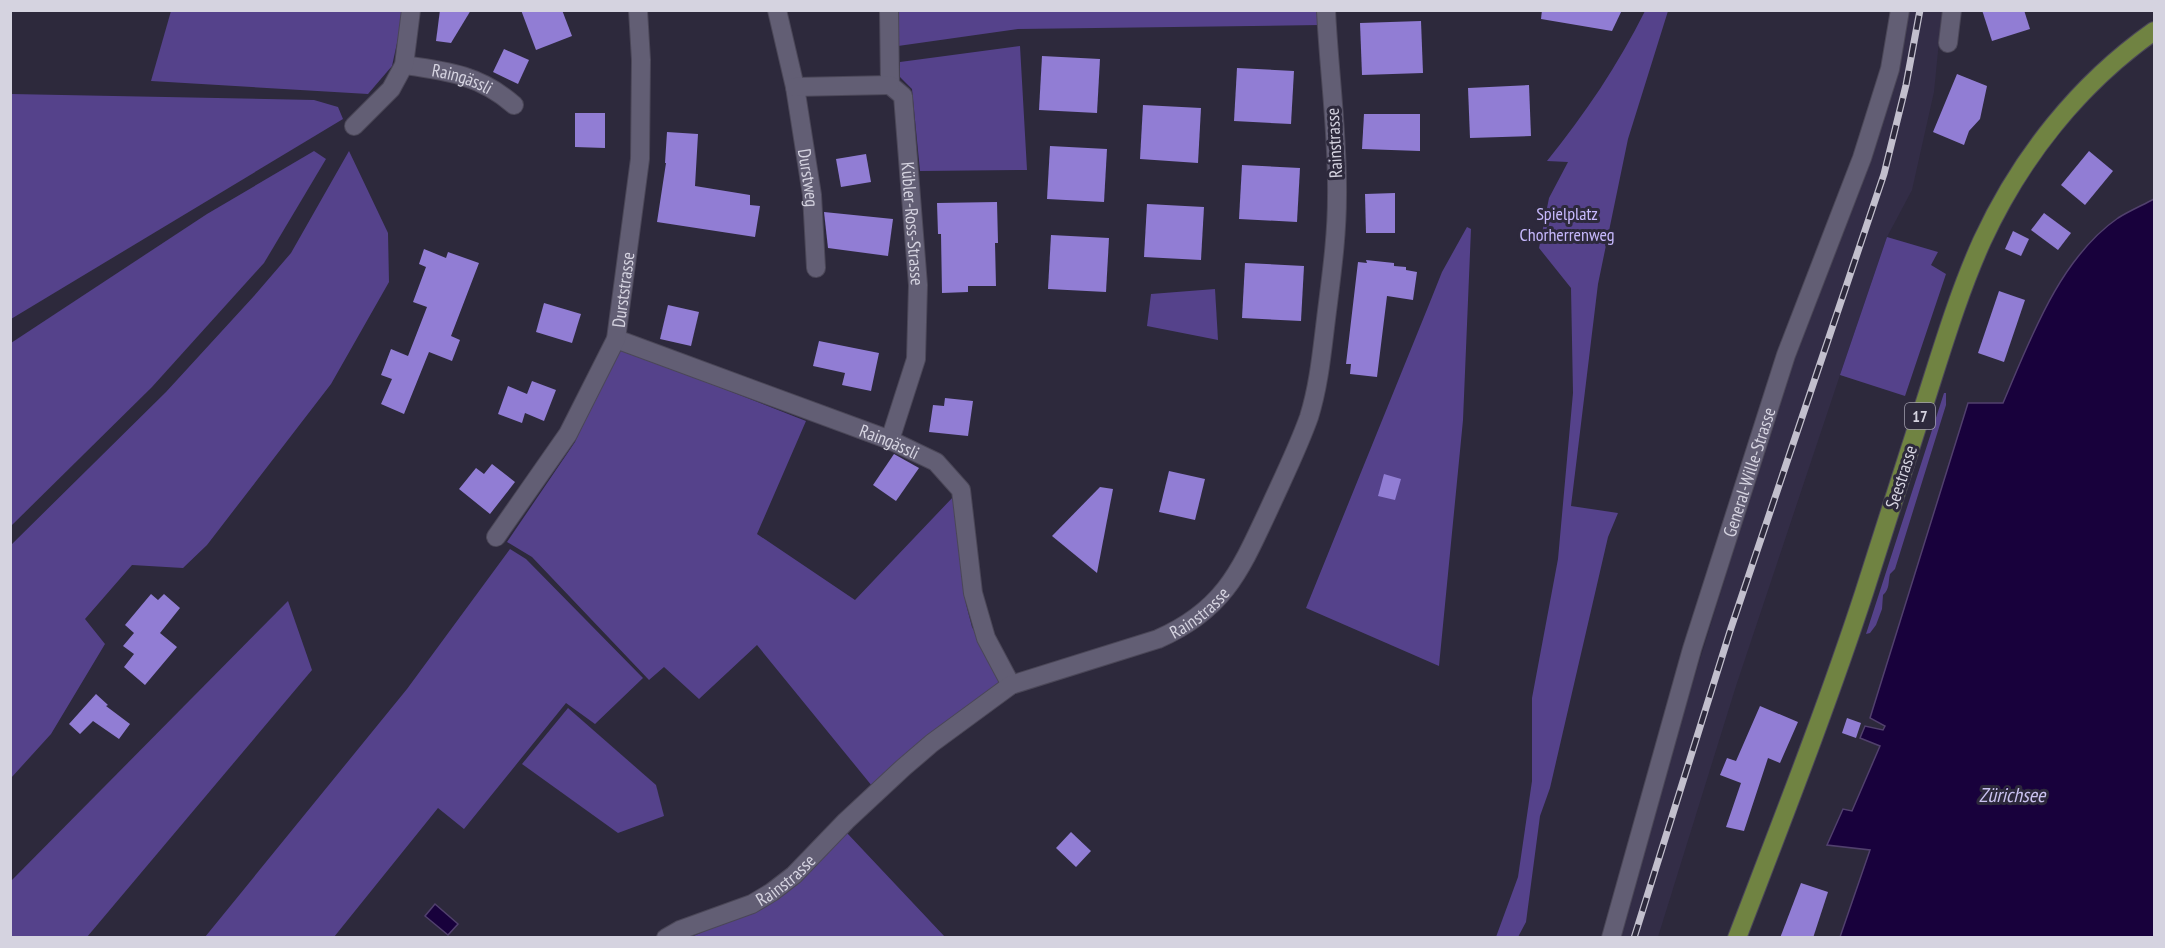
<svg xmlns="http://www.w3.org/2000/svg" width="2165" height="948" font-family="'PT Sans Narrow',sans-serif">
	<rect width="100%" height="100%" fill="#2d293c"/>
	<!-- built -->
	<path fill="#332d47" d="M1908 11H1942L1934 92 1912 190 1887 237 1840 375 1736 686 1658 937 1620 938 1681 721 1799 338 1869 163 1899 72Z"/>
	<!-- green -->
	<g fill="#55428b">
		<path d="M1319 10 1320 25 1018 29 898 46V11Z"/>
		<path d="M171 11H404L392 66 368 94 151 81Z"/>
		<path d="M1645 11H1668L1628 139 1598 284 1571 506 1618 513 1608 537 1550 788 1540 816 1526 922 1518 937H1496L1518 877 1532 781V698L1558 559 1573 393 1571 288 1539 248 1549 198 1568 162 1547 161C1585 114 1618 65 1645 11Z"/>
		<path d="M1020 46 1027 170 920 171 912 89 900 77V62Z"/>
		<path d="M11 94 314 100 338 107 343 119 11 319Z"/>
		<path d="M314 151 326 159 264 263 152 387 11 526V343L207 214Z"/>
		<path d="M349 151 388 233 389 282 331 384 207 545 183 568 132 565 85 619 105 644 51 734 11 778V545L166 392 254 296 291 253Z"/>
		<path d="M1467 227 1471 229 1463 420 1439 666 1306 608 1428 307 1442 272Z"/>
		<path d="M1887 237 1938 252 1931 265 1946 274 1905 396 1840 375Z"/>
		<path d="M1215 289 1218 340 1147 326 1151 294Z"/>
		<path d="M619 348 806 421 757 534 855 600 954 496 966 604 972 627 1002 682 872 786 757 645 699 699 664 667 649 680 532 557 507 542 575 442Z"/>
		<path d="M1944 393H1946V405L1895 569 1890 574C1888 582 1890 589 1883 595L1882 609 1876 625 1870 633 1866 634Z"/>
		<path d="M510 549 526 559 643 678 595 724 566 703 464 829 438 808 334 937H205L407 689Z"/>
		<path d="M288 601 312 670 87 937H11V881Z"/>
		<path d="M568 708 656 785 664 816 618 833 522 764Z"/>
		<path d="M847 833 945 937 689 938 780 898Z"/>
	</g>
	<!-- water -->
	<g fill="#18013c" stroke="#51406d" stroke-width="1.5">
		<path d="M2154 199V937H1840L1870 850 1827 845 1843 809 1852 811 1880 746 1860 738 1865 726 1883 730 1885 726 1870 718 1968 403H2003C2030 340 2059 259 2118 218 2129 211 2143 205 2154 199Z"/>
		<path d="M435 904 458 924 448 935 425 916Z"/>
	</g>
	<!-- building -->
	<g fill="#917dd4">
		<path d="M440 10H471L451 43 436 41Z"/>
		<path d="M521 10H562L572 36 536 50Z"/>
		<path d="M1542 10H1622L1612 31 1541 19Z"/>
		<path d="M1982 10H2024L2030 29 1992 41Z"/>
		<path d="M1421 21 1423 73 1362 75 1360 23Z"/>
		<path d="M504 49 529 60 518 84 493 72Z"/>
		<path d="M1042 56 1100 59 1097 113 1039 110Z"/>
		<path d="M1237 68 1294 71 1291 124 1234 121Z"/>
		<path d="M1957 74 1987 86 1980 119 1969 131 1964 145 1933 132Z"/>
		<path d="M1529 85 1531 136 1470 138 1468 88Z"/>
		<path d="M1143 105 1201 108 1198 163 1140 159Z"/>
		<path d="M575 113H605V148L575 147Z"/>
		<path d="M1364 114H1420V151L1362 149Z"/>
		<path d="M667 132 698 134 695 186 750 195V205L760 206 755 237 657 222 666 163H665Z"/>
		<path d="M1050 146 1107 149 1104 202 1047 199Z"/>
		<path d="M2089 151 2113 171 2085 205 2061 185Z"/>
		<path d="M866 154 871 182 841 187 836 159Z"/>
		<path d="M1242 165 1300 168 1297 222 1239 219Z"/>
		<path d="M1395 193V233H1366L1365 194Z"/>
		<path d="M997 202 998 243H995L996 286H968V292L942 293 941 234H938L937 203Z"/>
		<path d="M1147 204 1204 207 1201 260 1144 257Z"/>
		<path d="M824 212 893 219 888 256 828 248Z"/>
		<path d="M2044 213 2071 233 2058 250 2031 230Z"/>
		<path d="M2013 231 2029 239 2021 256 2005 249Z"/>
		<path d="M1051 235 1109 238 1106 292 1048 289Z"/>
		<path d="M424 249 446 258 448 252 479 263 451 336 460 340 452 361 429 352 404 414 381 404 392 379 381 375 391 349 408 356 427 307 413 302 426 267 419 264Z"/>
		<path d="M1366 260 1394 263V266L1406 267V270L1417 272 1413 300 1387 296 1377 377 1350 374 1351 364H1346L1358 262 1367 263Z"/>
		<path d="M1245 263 1304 266 1301 321 1242 318Z"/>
		<path d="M1999 291 2025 300 2004 362 1978 353Z"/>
		<path d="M544 303 581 314 572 343 536 332Z"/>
		<path d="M668 305 699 312 691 346 660 339Z"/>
		<path d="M819 341 879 353 871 391 842 385 845 373 813 366Z"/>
		<path d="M532 381 556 390 544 421 525 413 522 423 498 414 508 386 527 394Z"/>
		<path d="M945 398 973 401 968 436 929 432 933 405 944 406Z"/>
		<path d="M894 454 919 468 896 501 873 485Z"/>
		<path d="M492 464 515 482 490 514 459 489 476 468 484 474Z"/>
		<path d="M1169 471 1205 479 1195 520 1159 512Z"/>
		<path d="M1384 474 1401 479 1395 500 1378 496Z"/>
		<path d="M1100 487 1113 489 1097 573 1052 536Z"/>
		<path d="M151 594 158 600 164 594 180 608 160 633 177 647 145 685 124 667 134 654 123 646 134 633 125 625Z"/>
		<path d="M96 694 108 705 106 706 130 724 119 739 93 721 80 734 69 724Z"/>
		<path d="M1760 706 1798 722 1780 763 1768 758 1744 831 1726 827 1741 783 1720 775 1727 758 1736 761Z"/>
		<path d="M1847 718 1861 723 1856 738 1842 733Z"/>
		<path d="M1071 832 1091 851 1076 867 1056 848Z"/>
		<path d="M1801 883 1828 892 1813 938H1780Z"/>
	</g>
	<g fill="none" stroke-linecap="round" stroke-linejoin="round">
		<!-- minor casing -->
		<g stroke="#4b4758" stroke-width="20">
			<g id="minor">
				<path id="s1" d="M777 10 795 87 812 195 816 268"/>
				<path id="s2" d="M889 10 890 85 903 96 918 285 916 359 890 440"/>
				<path d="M1948 43 1952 10"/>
				<path id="s3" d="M404 65C447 71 480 75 514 105"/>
				<path d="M795 87 890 85"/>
				<path d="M354 126 391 89 404 65 411 10"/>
				<path id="s4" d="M616 339 890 440 936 462 961 490 973 593 986 638 1011 685"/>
				<path id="s5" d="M496 537 568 434 616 339 640 159 641 60 638 10"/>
				<path id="s6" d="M666 938 680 930 752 904 772 892 794 875 846 821 904 767 932 743 1011 685 1158 639C1224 610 1240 571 1269 509 1283 478 1298 448 1309 417 1319 385 1322 351 1326 319 1331 278 1337 238 1337 196 1338 134 1329 72 1326 10"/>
				<path id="s7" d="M1611 938 1692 649 1786 355 1862 158 1890 69 1900 10"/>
			</g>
		</g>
		<!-- major casing -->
		<g stroke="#4b4758" stroke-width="20">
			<path id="major" d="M1737 938C1781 823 1826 709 1864 593 1885 529 1905 464 1926 399 1943 346 1959 292 1982 241 2021 157 2079 84 2154 31"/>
		</g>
		<!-- minor -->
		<use href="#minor" stroke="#625e74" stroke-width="18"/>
		<!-- major -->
		<use href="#major" stroke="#708342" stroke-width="18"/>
		<!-- rail casing -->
		<g stroke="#c2bfcd" stroke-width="7">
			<path id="rail" d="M1634 938 1731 628 1884 174 1906 85 1920 10"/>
		</g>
		<!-- rail -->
		<use href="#rail" stroke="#2d293c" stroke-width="4.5" stroke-dasharray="14" stroke-linecap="butt"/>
	</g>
	<g text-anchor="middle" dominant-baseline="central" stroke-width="6" stroke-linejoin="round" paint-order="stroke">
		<!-- shield labels -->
		<rect fill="#2d293c" stroke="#a3a0af" stroke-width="1.5" x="1905" y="403" width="30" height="26" rx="4.5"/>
		<g font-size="16" font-weight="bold" fill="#d5d3e0">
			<text x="1920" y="416">17</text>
		</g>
		<!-- street labels -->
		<g font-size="18" fill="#d5d3e0" stroke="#2d293c">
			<text stroke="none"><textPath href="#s3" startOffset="60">Raingässli</textPath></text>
			<text transform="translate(1334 143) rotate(-93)">Rainstrasse</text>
			<text stroke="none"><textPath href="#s1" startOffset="171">Durstweg</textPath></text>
			<text stroke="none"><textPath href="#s2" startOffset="220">Kübler-Ross-Strasse</textPath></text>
			<text stroke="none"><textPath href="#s5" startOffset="282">Durststrasse</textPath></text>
			<text stroke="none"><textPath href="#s4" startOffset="292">Raingässli</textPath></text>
			<text stroke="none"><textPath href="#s7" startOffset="486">General-Wille-Strasse</textPath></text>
			<text transform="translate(1901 477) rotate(-72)">Seestrasse</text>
			<text stroke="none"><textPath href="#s6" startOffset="636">Rainstrasse</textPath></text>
			<text stroke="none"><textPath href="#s6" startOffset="134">Rainstrasse</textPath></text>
		</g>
		<!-- park labels -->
		<g font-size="18" fill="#c7b9fd" stroke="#2d293c">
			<text x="1567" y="213">Spielplatz<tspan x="1567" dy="21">Chorherrenweg</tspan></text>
		</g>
		<!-- water labels -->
		<g font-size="20" font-style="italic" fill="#cac2f0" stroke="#2d293c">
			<text x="2012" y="795">Zürichsee</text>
		</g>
	</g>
	<!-- border -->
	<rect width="2165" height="948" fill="none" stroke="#d5d3e0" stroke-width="24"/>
</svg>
